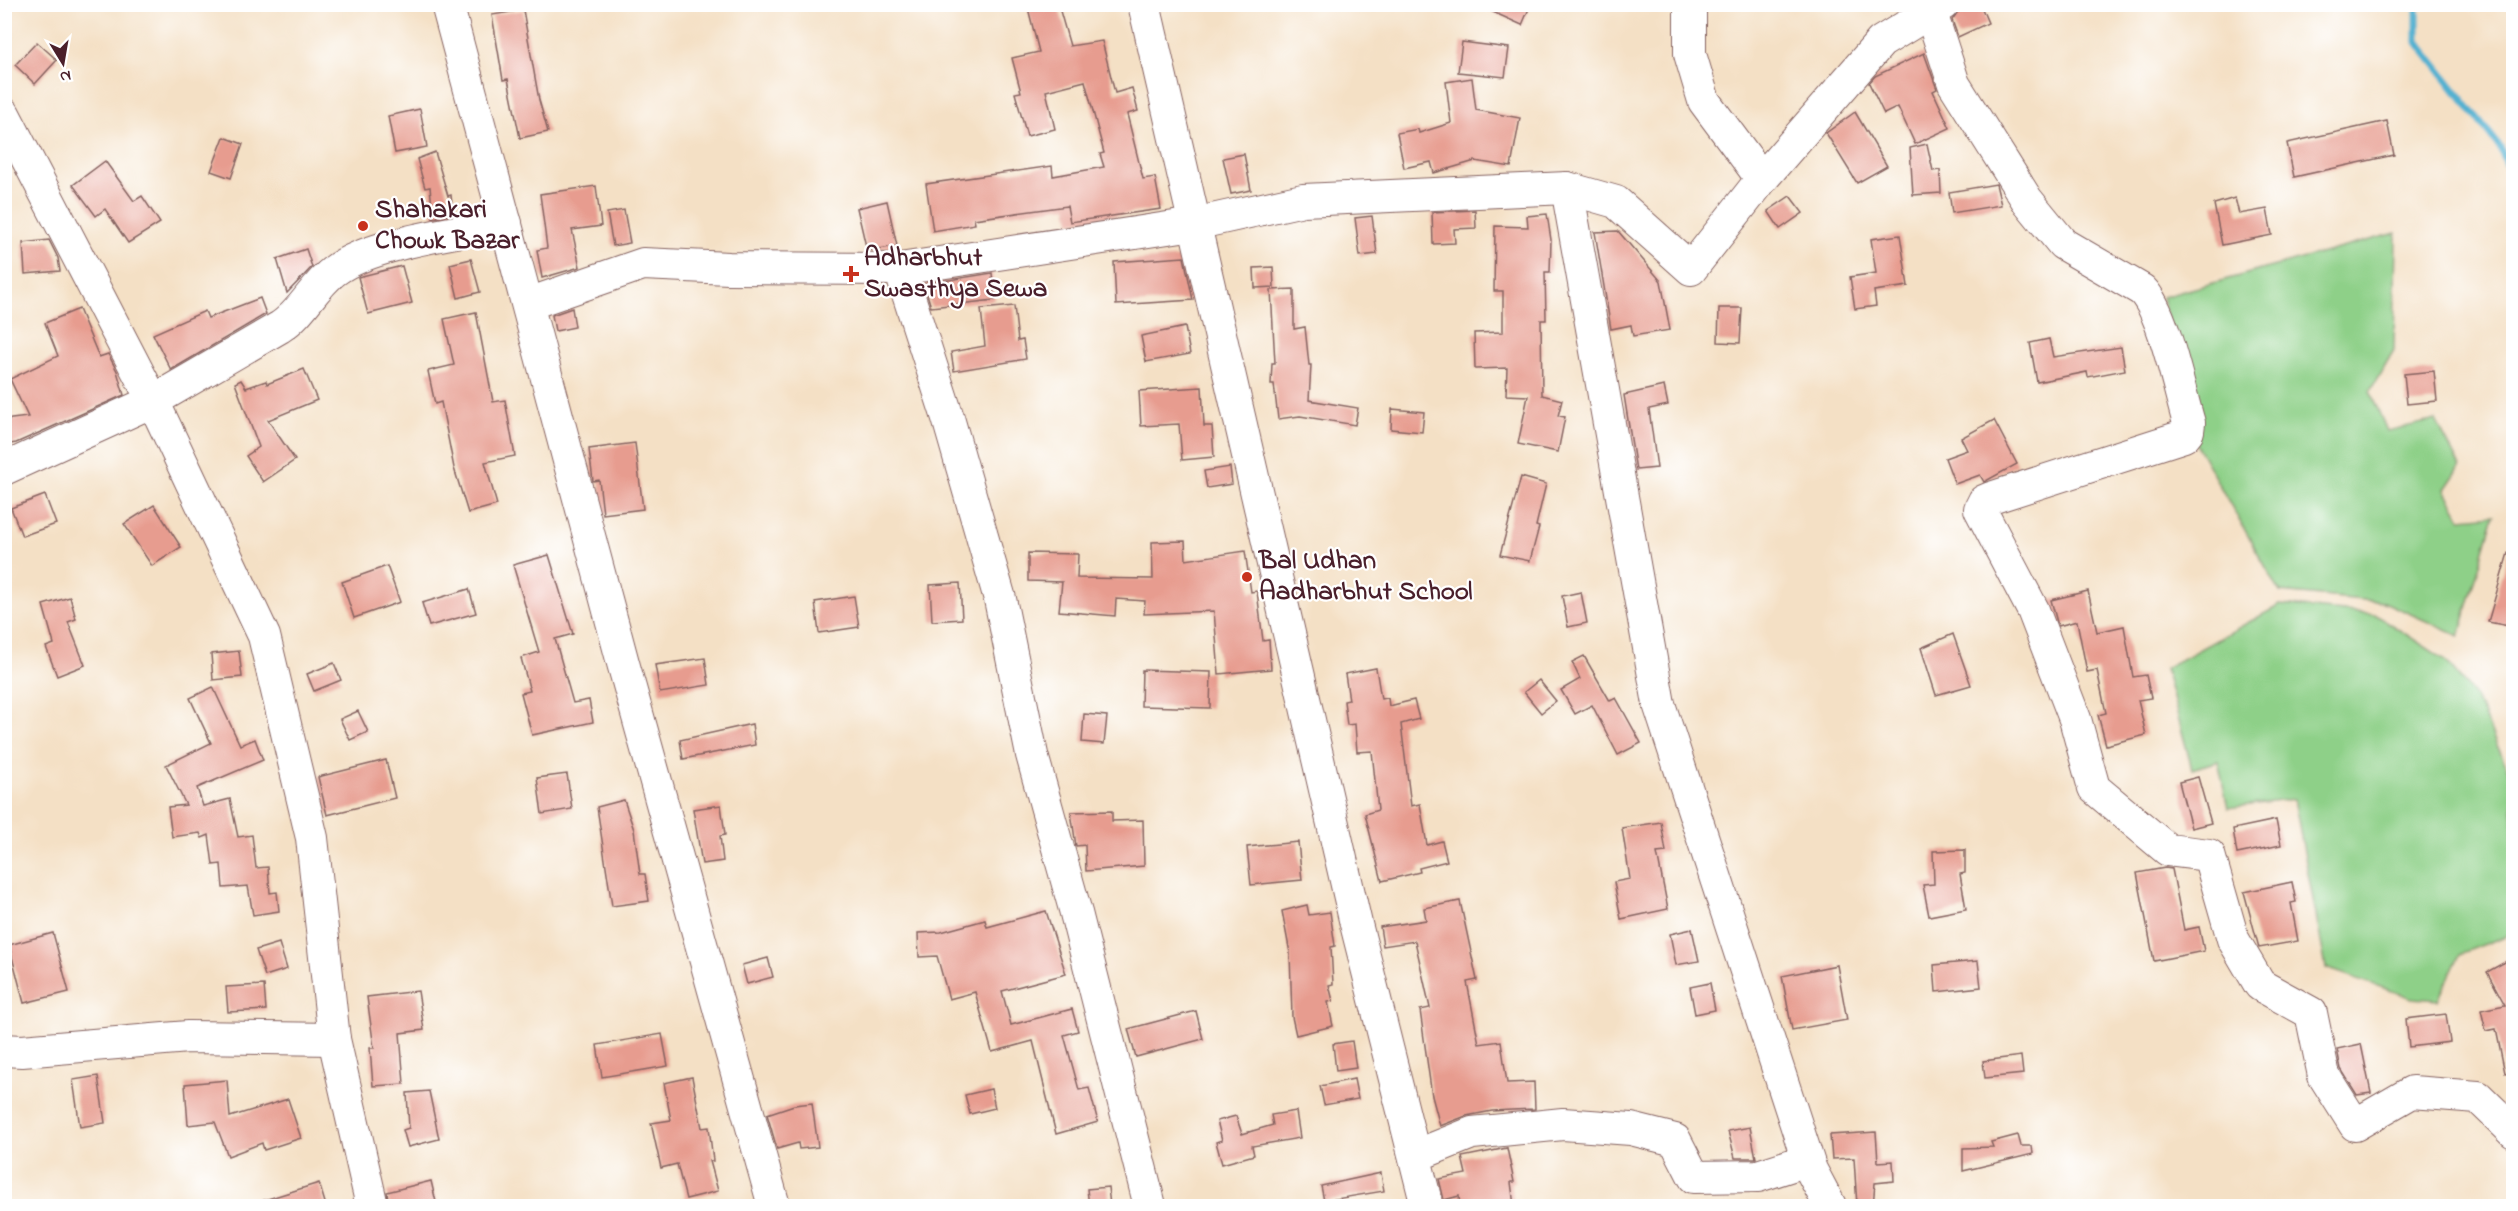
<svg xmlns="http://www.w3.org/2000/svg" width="2518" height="1211" font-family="'Indie Flower',sans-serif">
	<rect width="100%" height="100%" fill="#fff"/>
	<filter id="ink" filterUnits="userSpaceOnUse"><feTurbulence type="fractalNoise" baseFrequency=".0167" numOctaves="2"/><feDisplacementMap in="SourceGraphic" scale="12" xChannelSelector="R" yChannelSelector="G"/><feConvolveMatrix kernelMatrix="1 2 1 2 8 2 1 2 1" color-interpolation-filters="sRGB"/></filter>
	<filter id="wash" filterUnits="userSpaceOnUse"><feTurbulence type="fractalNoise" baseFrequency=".008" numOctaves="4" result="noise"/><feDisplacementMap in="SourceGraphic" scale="24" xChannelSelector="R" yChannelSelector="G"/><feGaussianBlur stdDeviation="1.35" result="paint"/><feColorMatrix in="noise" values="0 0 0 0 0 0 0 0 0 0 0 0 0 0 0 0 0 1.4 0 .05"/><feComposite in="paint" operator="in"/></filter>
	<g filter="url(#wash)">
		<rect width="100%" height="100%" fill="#f4e0c5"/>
		<!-- green -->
		<g fill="#8ed088" stroke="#6c785a" stroke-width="1.5">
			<path d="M2396 233 2394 350 2370 391 2387 431 2436 420 2460 467 2445 489 2461 518 2494 515 2459 636 2384 602 2280 592 2196 444 2162 297Z"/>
			<path d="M2280 605 2375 614 2444 659 2475 696 2513 781V933L2460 954 2438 1000 2412 998 2326 968 2294 799 2228 808 2218 761 2192 769 2165 668Z"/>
		</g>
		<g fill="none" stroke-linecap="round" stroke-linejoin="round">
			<!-- stream -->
			<path stroke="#52b1d0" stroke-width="7" d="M2417 4V41L2500 147 2514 183"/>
		</g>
		<g id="blocks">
			<!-- building -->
			<g fill="#e79c8f">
				<path d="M1027 4H1058L1070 46 1102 41 1115 93 1132 88 1138 111 1127 114 1143 179 1155 177 1161 209 1070 222 1067 206 974 219 975 224 933 231 926 184 1052 166 1053 176 1104 167 1100 154 1104 153 1085 81 1046 91 1055 129 1027 136 1015 93 1021 92 1012 58 1039 52Z"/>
				<path d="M1475 4H1531L1522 25Z"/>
				<path d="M1972 4H1980L1988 23 1958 37 1952 20 1959 10Z"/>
				<path d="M523 10 539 100 548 132 520 138 508 79 503 80 492 15Z"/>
				<path d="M37 42 57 60 35 84 15 65Z"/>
				<path d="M1462 42 1509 48 1505 77 1458 72Z"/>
				<path d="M1924 53 1937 89 1933 91 1950 128 1915 144 1898 107 1884 114 1869 83 1875 76Z"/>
				<path d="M1472 78 1476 110 1520 118 1511 167 1475 161 1434 173 1431 162 1404 168 1397 133 1418 129 1419 133 1451 123 1446 82Z"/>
				<path d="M420 109 427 147 395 153 388 116Z"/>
				<path d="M1855 112 1887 166 1857 183 1826 133Z"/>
				<path d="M2387 121 2394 155 2294 177 2287 143Z"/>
				<path d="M224 137 243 144 231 178 211 171Z"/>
				<path d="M1927 144 1933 171 1940 170 1941 193 1913 195 1910 148Z"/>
				<path d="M435 152 448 196 451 195 453 214 433 218 430 187 425 188 417 159Z"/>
				<path d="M1244 154 1251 190 1231 194 1223 158Z"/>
				<path d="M105 161 134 201 142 196 160 223 128 243 105 209 96 216 73 185Z"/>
				<path d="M1996 184 2001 205 1952 213 1949 192Z"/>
				<path d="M596 186 601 226 572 230 580 267 542 278 537 250 547 248 540 194Z"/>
				<path d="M1790 196 1803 213 1780 229 1768 211Z"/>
				<path d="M2235 198 2239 214 2267 209 2272 235 2222 245 2214 204Z"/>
				<path d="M887 201 897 246 867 251 857 208Z"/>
				<path d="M624 210 630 243 613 246 607 213Z"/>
				<path d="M1475 210 1476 228 1454 229 1455 243 1433 244 1432 212Z"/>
				<path d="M1547 214 1551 240 1550 272H1545L1546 320H1541L1542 395 1562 400 1558 416 1565 417 1558 452 1518 444 1528 396 1506 395 1507 368 1475 369 1474 333 1503 332V291H1494L1495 226 1528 227 1527 216Z"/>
				<path d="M1372 216 1377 254 1360 256 1355 218Z"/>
				<path d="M1618 231 1661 281 1670 330 1633 336 1631 325 1611 329 1595 232Z"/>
				<path d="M1900 235 1908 286 1874 291 1876 306 1855 309 1850 277 1876 273 1871 239Z"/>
				<path d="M49 240 58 258 60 271 25 274 23 243Z"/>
				<path d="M306 249 312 267 287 293 277 259Z"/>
				<path d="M1184 257 1193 300 1116 305 1114 262Z"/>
				<path d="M471 259 480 292 458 298 450 264Z"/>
				<path d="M402 266 412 303 368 314 358 277Z"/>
				<path d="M1273 267 1274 287 1255 288 1254 268Z"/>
				<path d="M992 273 995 300 931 307 924 284Z"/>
				<path d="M1294 289V329L1305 327 1309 365H1311L1309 400 1358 408 1355 425 1300 416 1278 419 1274 384H1271L1272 363H1275L1271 290Z"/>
				<path d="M260 298 266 314 171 370 153 334 205 311 208 318Z"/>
				<path d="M1014 306 1018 341 1023 340 1026 359 954 371 951 352 985 346 981 309Z"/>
				<path d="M572 308 575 327 555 331 552 315Z"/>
				<path d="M1719 308H1742L1740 343 1718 342Z"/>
				<path d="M79 309 99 357 108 354 117 371 124 395 16 443 4 445V420L28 417 10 379 58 356 45 323Z"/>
				<path d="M476 312 493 402 505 400 515 456 485 462 497 505 468 513 454 468 441 402 435 404 428 371 454 365 444 319Z"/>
				<path d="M1185 327 1190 354 1146 362 1141 336Z"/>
				<path d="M2049 339 2053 357 2121 347 2125 370 2088 377 2087 372 2037 382 2030 343Z"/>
				<path d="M304 369 317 400 268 420 295 460 263 482 246 456 259 447 235 383 241 380 246 388 266 381 267 384Z"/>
				<path d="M2434 371 2437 401 2407 404 2404 374Z"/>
				<path d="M1664 386 1668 405 1649 409 1657 468 1636 470 1624 395Z"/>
				<path d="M1202 387 1204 426H1212L1214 457 1182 460 1179 424 1141 426 1139 391Z"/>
				<path d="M1392 409 1424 412 1422 432 1391 429Z"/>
				<path d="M1994 420 2017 464 1984 482 1980 475 1955 484 1945 458 1967 450 1961 438Z"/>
				<path d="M635 443 643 509 603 514 599 480 593 481 589 449Z"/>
				<path d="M1230 467 1232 484 1207 488 1204 471Z"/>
				<path d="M1521 477 1546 484 1536 526 1539 527 1530 561 1500 555Z"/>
				<path d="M45 495 56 524 22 536 11 508Z"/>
				<path d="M154 505 181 547 152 566 124 524Z"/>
				<path d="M1185 541 1186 560 1245 551 1251 592 1257 591 1263 641 1269 640 1271 669 1219 674 1214 611 1144 614 1145 601 1116 599 1115 616 1059 611 1062 582 1028 581V553L1078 554 1077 578 1153 579 1152 542Z"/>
				<path d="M2508 553 2514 554V627L2488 622Z"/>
				<path d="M549 555 573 634 555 639 573 703 589 700 593 722 532 735 521 693 530 691 521 658 539 652 513 565Z"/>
				<path d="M387 566 400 602 354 618 342 582Z"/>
				<path d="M960 583 962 619 932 621 930 585Z"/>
				<path d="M469 589 476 613 429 626 422 603Z"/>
				<path d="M2088 591 2097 632 2124 626 2133 677 2146 675 2151 698 2138 700 2146 735 2106 745 2098 715 2106 713 2097 670 2087 672 2077 621 2058 626 2051 600Z"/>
				<path d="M1581 592 1587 623 1568 627 1562 596Z"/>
				<path d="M854 596 859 627 819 633 815 602Z"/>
				<path d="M70 597 76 619 68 622 85 665 57 676 46 647 54 644 43 605Z"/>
				<path d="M1953 634 1971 685 1936 695 1921 648Z"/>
				<path d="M239 651 242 677 213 680 211 654Z"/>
				<path d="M1584 656 1610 701 1616 698 1641 743 1618 755 1592 705 1575 714 1561 690 1580 679 1572 662Z"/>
				<path d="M705 658 709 685 660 693 655 665Z"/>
				<path d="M334 663 341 680 314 691 307 674Z"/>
				<path d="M1376 668 1381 699 1388 698 1389 706 1414 700 1419 719 1401 724 1411 806 1420 804 1427 845 1442 841 1447 861 1419 868 1420 872 1382 881 1365 814 1378 810 1372 751 1357 752 1355 724 1347 725 1344 701 1349 700 1345 674Z"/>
				<path d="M1142 670 1211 672 1210 708 1141 706Z"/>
				<path d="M1539 680 1556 701 1541 713 1524 692Z"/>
				<path d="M213 687 240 745 255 739 263 760 197 788 203 806 230 799 238 837 252 835 256 868 268 867 270 893 277 892 279 911 253 915 248 886 223 888 221 864 213 865 209 835 202 838 200 833 172 837 168 807 186 805 166 765 211 743 190 698Z"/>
				<path d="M358 711 368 732 350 740 340 719Z"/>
				<path d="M1084 714 1107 716 1104 744 1082 742Z"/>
				<path d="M752 724 755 745 683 759 680 740Z"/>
				<path d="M386 760 395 798 327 815 318 777Z"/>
				<path d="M567 774 572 809 542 814 537 778Z"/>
				<path d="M2198 777 2211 823 2191 828 2179 782Z"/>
				<path d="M624 800 634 830 640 874H645L649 901 612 906 597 807Z"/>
				<path d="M721 805 725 835 720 836 723 861 702 864 693 809Z"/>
				<path d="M1112 811V821L1143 820 1144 866 1086 871 1085 845 1076 846 1071 812Z"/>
				<path d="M2276 820 2281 845 2237 854 2233 829Z"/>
				<path d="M1661 822 1666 852 1657 853 1668 909 1621 919 1614 882 1630 879 1622 828Z"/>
				<path d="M1298 842 1302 880 1251 885 1247 847Z"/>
				<path d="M1965 850V873L1960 874 1966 909 1929 916 1923 885 1934 884 1933 851Z"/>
				<path d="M2165 868 2172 869 2184 930 2199 927 2204 951 2154 961 2137 873Z"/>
				<path d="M2292 882 2296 902 2291 903 2298 941 2259 948 2244 892Z"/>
				<path d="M1460 901 1477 980 1467 982 1479 1044 1501 1041 1507 1083 1534 1082 1535 1109 1492 1111 1466 1116 1440 1126 1432 1096 1420 1010 1430 1008 1415 941 1383 946 1380 927 1426 920 1424 908Z"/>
				<path d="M1307 905 1309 915 1330 912 1335 946 1331 947 1333 984 1329 985 1333 1001 1328 1002 1333 1026 1296 1035 1292 1017 1290 953 1282 911Z"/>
				<path d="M1046 911 1066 974 1002 991 1011 1025 1072 1009 1078 1031 1064 1035 1079 1090 1089 1088 1098 1122 1056 1134 1033 1041 992 1052 975 992 949 999 937 956 919 957 918 933 941 932 985 920 987 927Z"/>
				<path d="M1692 929 1699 961 1676 965 1670 934Z"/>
				<path d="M53 933 69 992 24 1003 9 945Z"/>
				<path d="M279 943 287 969 265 976 256 950Z"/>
				<path d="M2514 957V1072L2505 1073 2496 1029 2486 1031 2481 1010 2505 1005 2487 972Z"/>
				<path d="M768 958 773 977 747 984 742 965Z"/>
				<path d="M1978 961 1981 987 1936 992 1934 965Z"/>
				<path d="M1837 965 1847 1020 1792 1030 1782 976Z"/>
				<path d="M1710 983 1715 1010 1695 1014 1690 987Z"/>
				<path d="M264 985 266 1010 228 1012 226 987Z"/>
				<path d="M418 991 424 1030 400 1033 404 1084 373 1086 370 1048H374L367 997Z"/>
				<path d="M1196 1011 1203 1039 1136 1057 1128 1029Z"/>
				<path d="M2446 1014 2450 1042 2409 1047 2406 1019Z"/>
				<path d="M662 1034 668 1066 602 1077 597 1045Z"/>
				<path d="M1352 1041 1356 1068 1336 1071 1333 1044Z"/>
				<path d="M2361 1044 2371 1093 2357 1095 2341 1069 2337 1049Z"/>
				<path d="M2021 1056 2023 1074 1985 1078 1983 1061Z"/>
				<path d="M98 1076 105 1123 80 1127 73 1080Z"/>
				<path d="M692 1077 702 1128 709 1127 713 1161H710L718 1191 686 1199 677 1164 661 1168 651 1123 671 1120 664 1083Z"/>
				<path d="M1354 1079 1358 1099 1324 1105 1320 1086Z"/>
				<path d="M227 1080 230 1117 288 1099 301 1138 264 1150 262 1143 228 1156 215 1122 188 1125 185 1084Z"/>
				<path d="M991 1089 995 1108 970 1114 965 1095Z"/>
				<path d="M429 1091 439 1139 408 1147 403 1130 409 1128 407 1093Z"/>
				<path d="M812 1103 818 1147 799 1149 798 1143 777 1149 767 1114 794 1105Z"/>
				<path d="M1296 1111 1300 1138 1252 1146 1254 1155 1222 1164 1216 1142 1222 1140 1217 1121 1236 1116 1242 1134 1273 1125 1271 1115Z"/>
				<path d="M1750 1127 1756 1158H1735L1728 1131Z"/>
				<path d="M1876 1132 1878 1162 1893 1161 1894 1181 1875 1183 1873 1206H1857L1854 1158 1832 1159 1830 1135Z"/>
				<path d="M2018 1135 2021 1146H2032L2033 1154 1963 1171V1148L1993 1147 1991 1142Z"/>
				<path d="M1507 1148 1514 1182H1511L1514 1206H1460L1459 1196 1444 1200 1439 1179 1466 1174 1462 1157Z"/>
				<path d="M1381 1173 1384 1191 1324 1201 1321 1186Z"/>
				<path d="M431 1181 437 1206H389L387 1192Z"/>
				<path d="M319 1183 326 1206H258V1202Z"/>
				<path d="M1108 1187 1110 1206H1089L1087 1189Z"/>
			</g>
		</g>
	</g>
	<g filter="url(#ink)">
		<use href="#blocks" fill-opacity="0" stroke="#866361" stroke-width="1.5"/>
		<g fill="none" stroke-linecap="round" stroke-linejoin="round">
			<!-- minor casing -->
			<g stroke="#866361" stroke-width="34">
				<g id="minor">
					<path d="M447 4 623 663 774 1206"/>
					<path d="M1144 4 1356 924 1427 1206"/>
					<path d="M1690 4V54L1704 101 1762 179"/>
					<path d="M1931 13 1954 84 2027 200 2063 244 2142 290C2164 312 2179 390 2189 423L2188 431 2184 436 1991 498 1984 501 1980 509 2033 610 2075 719 2094 788 2168 850 2209 855 2233 939 2260 985 2311 1013 2324 1076 2355 1125 2412 1092 2478 1097 2514 1132"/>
					<path d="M4 114 153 401 264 636 312 838 334 1039 372 1206"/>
					<path d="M1567 188 1659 704 1811 1170 1830 1206"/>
					<path d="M900 269 948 418 1000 599 1032 755 1076 913 1150 1206"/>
					<path d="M528 304 643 264 729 268 900 269 1194 224 1303 200 1567 188 1616 202 1691 269 1762 179 1881 42 1943 4"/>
					<path d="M4 469 153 401 280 327C302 313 313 287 334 271 370 243 460 232 506 223"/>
					<path d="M4 1050 22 1051 188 1037 334 1039"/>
					<path d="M1415 1156 1472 1133 1563 1124 1631 1129 1675 1140 1694 1177 1758 1176 1807 1160"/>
				</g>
			</g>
			<!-- minor -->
			<use href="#minor" stroke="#fff" stroke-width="32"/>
		</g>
	</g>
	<!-- markers -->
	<g fill="#c8321e" stroke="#fff" stroke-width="2">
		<circle cx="363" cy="226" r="6"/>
		<path d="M848 265h6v6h6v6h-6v6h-6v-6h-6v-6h6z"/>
		<circle cx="1247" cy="577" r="6"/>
	</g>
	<g text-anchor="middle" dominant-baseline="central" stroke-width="4.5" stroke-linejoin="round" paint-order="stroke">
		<!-- poi labels -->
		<g font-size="27" font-weight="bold" fill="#4a1f2b" stroke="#fff" text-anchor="start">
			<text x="375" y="210">Shahakari<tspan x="375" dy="31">Chowk Bazar</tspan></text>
			<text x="864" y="258">Adharbhut<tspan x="864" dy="31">Swasthya Sewa</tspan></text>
			<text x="1259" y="561">Bal Udhan<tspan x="1259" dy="31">Aadharbhut School</tspan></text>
		</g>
	</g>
	<!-- margin -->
	<rect width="2518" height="1211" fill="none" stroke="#fff" stroke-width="24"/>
	<!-- north arrow -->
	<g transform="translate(63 63) rotate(169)" stroke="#ffffff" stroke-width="4.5" paint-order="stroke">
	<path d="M0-4.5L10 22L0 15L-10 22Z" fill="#4a1f2b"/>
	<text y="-9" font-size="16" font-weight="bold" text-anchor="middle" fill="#4a1f2b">N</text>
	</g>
</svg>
